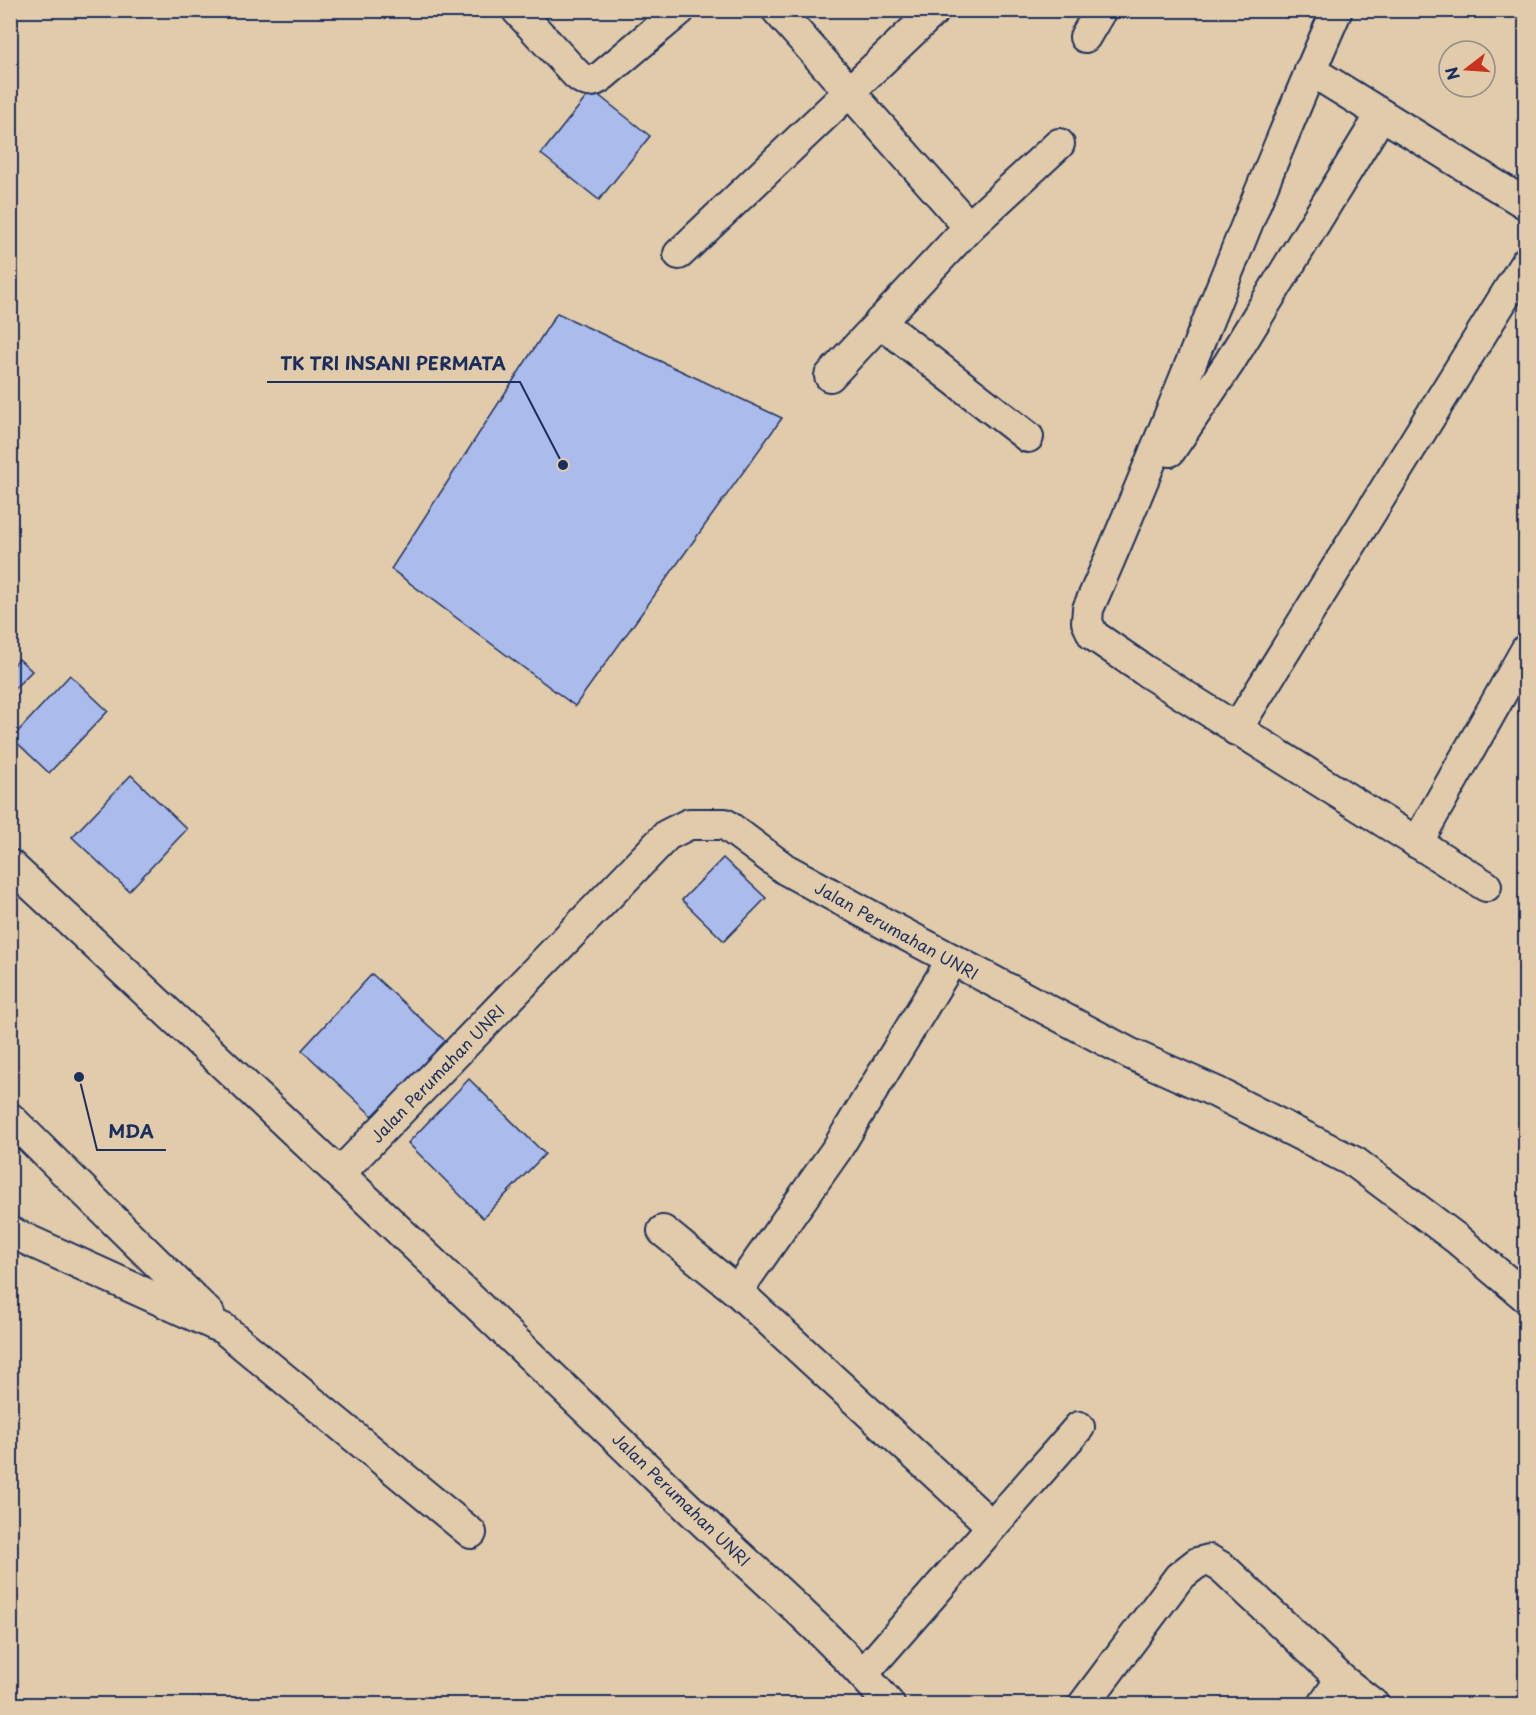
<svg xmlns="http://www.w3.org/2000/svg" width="1536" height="1715" font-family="'Playpen Sans',sans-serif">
	<rect width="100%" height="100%" fill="#e1cbaa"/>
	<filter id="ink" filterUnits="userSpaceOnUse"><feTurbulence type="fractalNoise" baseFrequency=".0167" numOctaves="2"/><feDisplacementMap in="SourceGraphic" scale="12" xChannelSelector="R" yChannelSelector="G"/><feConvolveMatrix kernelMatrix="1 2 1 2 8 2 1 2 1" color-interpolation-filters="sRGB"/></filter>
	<g filter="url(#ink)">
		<!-- building -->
		<g fill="#abbbeb" stroke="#1b2f5e" stroke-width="1.5">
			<path d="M592 90 650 136 599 200 541 154Z"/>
			<path d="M557 313 782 418 575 706 391 569Z"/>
			<path d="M19 659 32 671 10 693V668Z"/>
			<path d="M70 675 108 711 49 773 12 738Z"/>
			<path d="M131 775 187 829 129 891 72 837Z"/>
			<path d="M723 858 766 898 724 941 682 900Z"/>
			<path d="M372 974 452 1047 381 1124 302 1050Z"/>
			<path d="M469 1079 545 1154 483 1218 408 1143Z"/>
		</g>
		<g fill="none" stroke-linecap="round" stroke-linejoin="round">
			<!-- street casing -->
			<g stroke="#1b2f5e" stroke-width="34">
				<g id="street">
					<path d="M517 10 576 74C586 83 592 84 603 75L680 10"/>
					<path d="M777 10 969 227 830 376"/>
					<path d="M1337 10C1249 208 1176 411 1088 609L1087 622 1093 635 1144 670 1486 886"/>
					<path d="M1085 37 1101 10"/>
					<path d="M1310 70 1526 204"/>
					<path d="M969 227 1059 144"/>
					<path d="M679 254 935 10"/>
					<path d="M880 322 1028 437"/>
					<path d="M1170 451 1229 363 1381 115"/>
					<path d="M1236 730 1526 262"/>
					<path d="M1417 843 1526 650"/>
					<path d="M10 865C234 1073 456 1283 675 1495 747 1565 824 1628 889 1704"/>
					<path d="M10 1118 209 1314"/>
					<path d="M341 1172 667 835 689 824H725L785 869 891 927 1131 1054 1216 1092 1356 1163 1457 1239 1526 1297"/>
					<path d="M663 1231 737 1291 991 1525"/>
					<path d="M10 1232 224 1329 471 1533"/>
					<path d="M737 1291 837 1149 952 960"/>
					<path d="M863 1674 1079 1427"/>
					<path d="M1084 1704 1179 1577 1197 1563 1209 1560 1223 1568 1341 1679 1373 1704"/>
					<path d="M1324 1704 1341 1679"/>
				</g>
			</g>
			<!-- street -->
			<use href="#street" stroke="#e1cbaa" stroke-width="30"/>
		</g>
	</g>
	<g text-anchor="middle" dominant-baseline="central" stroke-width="5" stroke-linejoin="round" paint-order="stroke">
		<!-- street labels -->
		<g font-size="16" fill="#1b2f5e" stroke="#e1cbaa">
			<text transform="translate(897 930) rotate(29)">Jalan Perumahan UNRI</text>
			<text transform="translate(437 1073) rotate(-46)">Jalan Perumahan UNRI</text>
			<text transform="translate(682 1499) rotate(44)">Jalan Perumahan UNRI</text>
		</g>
	</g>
	<!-- callouts -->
	<path fill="none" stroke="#1b2f5e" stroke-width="2" d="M563 465L520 382H267M79 1077L97 1150H166"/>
	<g fill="#1b2f5e" stroke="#e1cbaa" stroke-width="2">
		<circle cx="563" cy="465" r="6"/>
		<circle cx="79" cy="1077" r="6"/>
	</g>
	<g font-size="18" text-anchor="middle" font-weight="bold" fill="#1b2f5e" stroke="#e1cbaa" stroke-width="5" stroke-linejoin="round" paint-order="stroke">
		<text x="393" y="370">TK TRI INSANI PERMATA</text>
		<text x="131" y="1138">MDA</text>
	</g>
	<!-- margin -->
	<rect width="1536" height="1715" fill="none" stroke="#e1cbaa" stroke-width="36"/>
	<rect x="18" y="18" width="1500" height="1679" fill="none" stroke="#1b2f5e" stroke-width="2" filter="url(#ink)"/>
	<!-- north arrow -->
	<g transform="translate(1467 69) rotate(253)"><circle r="28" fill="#e1cbaa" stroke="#928d8c" stroke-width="1.5"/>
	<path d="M0-4.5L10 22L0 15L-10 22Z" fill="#c8321e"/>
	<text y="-9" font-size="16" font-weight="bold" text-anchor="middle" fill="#1b2f5e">N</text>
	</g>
</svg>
